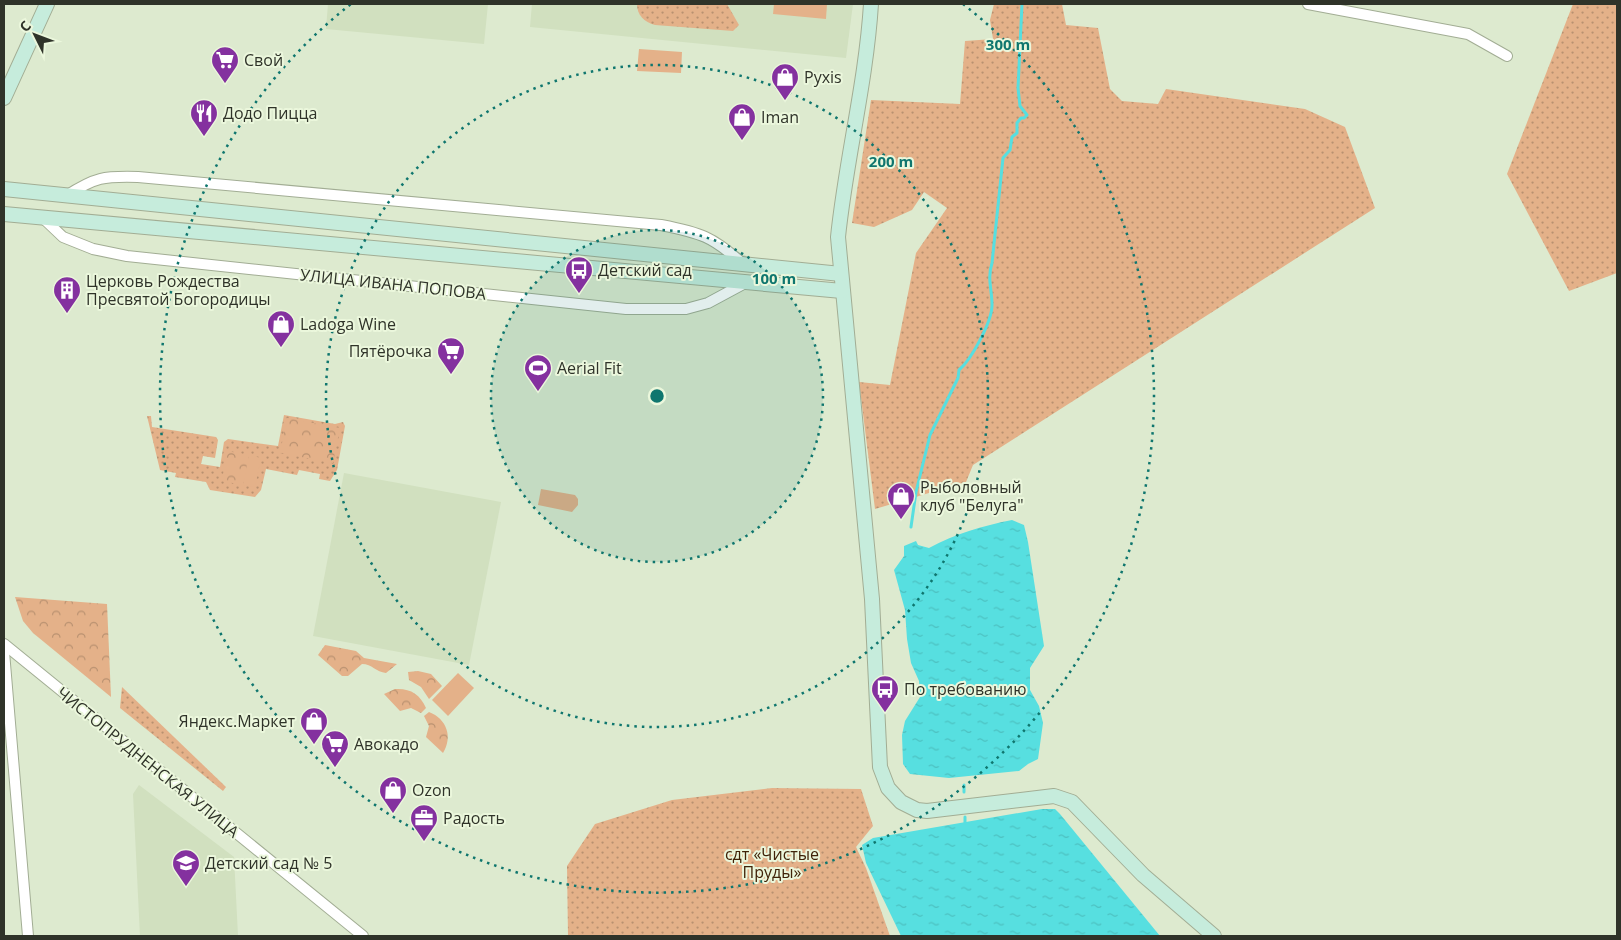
<svg xmlns="http://www.w3.org/2000/svg" width="1621" height="940" font-family="'Open Sans',sans-serif">
	<defs>
		<pattern id="grass-dots" width="8" height="8" patternUnits="userSpaceOnUse" patternTransform="scale(1.25)"><rect width="8" height="8" fill="#e4b189"/><path d="M2 2h.1M6 6h.1" fill="none" stroke="#b99170" stroke-width="1.8" stroke-linecap="round"/></pattern>
		<pattern id="forest-crowns" width="20" height="18" patternUnits="userSpaceOnUse" patternTransform="scale(1.25)"><rect width="20" height="18" fill="#e4b189"/><path d="M2 6a3 3 0 1 1 6 0M12 15a3 3 0 1 1 6 0" fill="none" stroke="#b99170"/></pattern>
		<pattern id="water-ripples" width="26" height="14" patternUnits="userSpaceOnUse" patternTransform="scale(1.25)"><rect width="26" height="14" fill="#57dfe0"/><path d="M2 4q2-2 4 0t4 0M15 11q2-2 4 0t4 0" fill="none" stroke="#4cc0c0"/></pattern>
	</defs>
	<rect width="100%" height="100%" fill="#ddeacf"/>
	<!-- built -->
	<g fill="#d1e0bf">
		<path d="M328 4H488L484 44 326 29Z"/>
		<path d="M532 4H853L846 58 530 27Z"/>
		<path d="M344 473 501 502 469 665 313 636Z"/>
		<path d="M139 785 234 857 238 936H140L133 794Z"/>
	</g>
	<!-- grass -->
	<g fill="url(#grass-dots)">
		<path d="M637 4H727L739 25 733 31 655 25C644 22 637 15 637 4Z"/>
		<path d="M994 4H1062L1066 25 1098 28 1110 89 1122 101 1158 104 1166 89 1305 109 1345 127 1375 208 973 465 966 482 875 509 859 382 890 385 916 253 947 208 924 192 912 210 874 227 852 223 871 100 960 104 965 41 993 39 990 20Z"/>
		<path d="M1573 4H1617V273L1569 291 1507 174Z"/>
		<path d="M284 415 335 424 343 422 345 426 337 470 330 481 319 479 320 474 299 470 297 475 266 469 261 490 255 497 210 490 206 482 175 477 176 473 160 470 147 416H151L152 427 216 437 218 440 215 458 203 456 201 464 220 467 224 442 228 439 278 446Z"/>
		<path d="M122 687 226 787 223 791 120 708Z"/>
		<path d="M772 788 861 789 873 826 856 847 866 868 890 936H568L567 866 595 824 672 800Z"/>
	</g>
	<!-- forest -->
	<g fill="url(#forest-crowns)">
		<path d="M287 418 340 428 333 463 280 453Z"/>
		<path d="M227 451 249 455 243 485 222 481Z"/>
		<path d="M15 597 107 604 111 697 33 633 23 621Z"/>
		<path d="M325 645 356 651 364 658 397 664 386 673C376 672 372 664 362 664L348 676H342L318 655Z"/>
		<path d="M418 671 431 674 442 686 429 699 421 687 409 680 408 672Z"/>
		<path d="M395 689C410 688 420 694 426 708L421 713 411 708 400 711 384 694Z"/>
		<path d="M429 712C447 719 453 737 443 753L426 737 429 726 424 716Z"/>
	</g>
	<!-- pitch -->
	<g fill="#e4b189">
		<path d="M774 4H827L826 19 773 14Z"/>
		<path d="M639 49 682 52 681 73 637 71Z"/>
		<path d="M249 455 261 458 255 487 243 485Z"/>
		<path d="M541 489 575 495 578 499V505L572 512 538 505Z"/>
		<path d="M458 673 474 688 448 716 432 700Z"/>
	</g>
	<!-- water -->
	<g fill="url(#water-ripples)">
		<path d="M1012 520 1024 525 1028 542 1044 646 1030 668V690L1039 706 1043 723 1038 759 1028 764 1019 771 949 778 910 774 903 764 902 735 905 721 920 697 919 681 911 663 907 639 905 610 894 570 904 556V546L916 541 918 545 929 548C955 534 982 526 1012 520Z"/>
		<path d="M1042 809H1055L1060 814 1160 936H901L866 863 862 845 873 838Z"/>
	</g>
	<g fill="none" stroke-linecap="round" stroke-linejoin="round">
		<!-- stream -->
		<g stroke="#57dfe0" stroke-width="3">
			<path d="M911 527 916 492 930 435 958 378 959 370C971 360 992 322 992 305 992 289 987 279 992 263L1003 158 1010 150 1012 137 1017 133V123L1021 118H1024L1027 115 1020 106 1018 88 1022 4"/>
			<path d="M964 785V792"/>
			<path d="M965 817V823"/>
		</g>
		<!-- street casing -->
		<g stroke="#a2ad94" stroke-width="12">
			<g id="street">
				<path d="M1308 4 1468 34 1507 56"/>
				<path d="M66 196C95 177 104 176 138 177L661 225C701 233 712 236 743 264"/>
				<path d="M43 218 63 237 93 249 127 256 626 309H686L708 303 747 282"/>
				<path d="M4 644 363 936"/>
				<path d="M4 652 28 936"/>
			</g>
		</g>
		<!-- secondary casing -->
		<g stroke="#a2ad94" stroke-width="16">
			<g id="secondary">
				<path d="M871 4C866 83 846 159 838 237L872 599 880 767 888 788 901 802 917 810 927 811 1054 796 1072 802 1143 875 1214 936"/>
				<path d="M4 98 47 4"/>
				<path d="M4 189 841 274"/>
				<path d="M4 214 842 291"/>
			</g>
		</g>
		<!-- street -->
		<use href="#street" stroke="#fff" stroke-width="10"/>
		<!-- secondary -->
		<use href="#secondary" stroke="#c6ecdc" stroke-width="14"/>
	</g>
	<!-- distance rings -->
	<circle cx="657" cy="396" r="166" fill="#0f766e" fill-opacity=".12"/>
	<g fill="none" stroke="#0f766e" stroke-width="2.5" stroke-dasharray="2.5 5">
		<circle cx="657" cy="396" r="166"/>
		<circle cx="657" cy="396" r="331"/>
		<path d="M963 4A497 497 0 1 1 351 4"/>
	</g>
	<!-- icons -->
	<defs>
		<g id="supermarket-pin" transform="scale(1.4375)"><path d="M0 17L-7.5 6A9.5 9.5 0 1 1 7.5 6Z" fill="#84319f" stroke="#ebf7dc"/><path d="M-6-5.5h2.5l.6 2H6L4.5 2H-2.5L-4.4-4H-6ZM-1.5 3.2a1.3 1.3 0 1 0 .1 0ZM3 3.2a1.3 1.3 0 1 0 .1 0Z" fill="#fff"/></g>
		<g id="shop-pin" transform="scale(1.4375)"><path d="M0 17L-7.5 6A9.5 9.5 0 1 1 7.5 6Z" fill="#84319f" stroke="#ebf7dc"/><path d="M-5-2.5h2.3a2.7 3.5 0 0 1 5.4 0H5L5.5 6h-11ZM-1.5-2.5h3a1.5 2.3 0 0 0-3 0Z" fill="#fff"/></g>
		<g id="restaurant-pin" transform="scale(1.4375)"><path d="M0 17L-7.5 6A9.5 9.5 0 1 1 7.5 6Z" fill="#84319f" stroke="#ebf7dc"/><path d="M-5-6h1v4h1v-4h1v4h1v-4h1v5L-1.5 .5V6h-2V.5L-5-1ZM5-6V6H3V1.5H1.5Q1.5-4 5-6Z" fill="#fff"/></g>
		<g id="bus-pin" transform="scale(1.4375)"><path d="M0 17L-7.5 6A9.5 9.5 0 1 1 7.5 6Z" fill="#84319f" stroke="#ebf7dc"/><path d="M-5-6H5V4H4V6H2V4H-2V6H-4V4H-5ZM-3.5-4V0h7V-4ZM-3.5 1.2v1.5H-2V1.2ZM2 1.2v1.5H3.5V1.2Z" fill="#fff"/></g>
		<g id="building-pin" transform="scale(1.4375)"><path d="M0 17L-7.5 6A9.5 9.5 0 1 1 7.5 6Z" fill="#84319f" stroke="#ebf7dc"/><path d="M-4-6H4V6H1V3H-1V6H-4ZM-2.5-4.3h1.7v1.8h-1.7ZM.8-4.3h1.7v1.8H.8ZM-2.5-1h1.7V.8h-1.7ZM.8-1h1.7V.8H.8Z" fill="#fff"/></g>
		<g id="stadium-pin" transform="scale(1.4375)"><path d="M0 17L-7.5 6A9.5 9.5 0 1 1 7.5 6Z" fill="#84319f" stroke="#ebf7dc"/><path d="M0-5a6.5 5 0 1 0 0 10a6.5 5 0 1 0 0-10ZM-3.5-1.8h7v3.6h-7Z" fill="#fff"/></g>
		<g id="office-pin" transform="scale(1.4375)"><path d="M0 17L-7.5 6A9.5 9.5 0 1 1 7.5 6Z" fill="#84319f" stroke="#ebf7dc"/><path d="M-6-3h4V-5.5h4V-3h4V5H-6ZM-1-4.5V-3h2v-1.5ZM-6 0V1H6V0Z" fill="#fff"/></g>
		<g id="school-pin" transform="scale(1.4375)"><path d="M0 17L-7.5 6A9.5 9.5 0 1 1 7.5 6Z" fill="#84319f" stroke="#ebf7dc"/><path d="M0-5L7-2L0 1L-7-2ZM-4 1L0 2.5L4 1V4Q0 6-4 4Z" fill="#fff"/></g>
	</defs>
	<g fill-rule="evenodd">
		<use href="#supermarket-pin" x="225" y="60"/>
		<use href="#shop-pin" x="785" y="77"/>
		<use href="#restaurant-pin" x="204" y="113"/>
		<use href="#shop-pin" x="742" y="117"/>
		<use href="#bus-pin" x="579" y="270"/>
		<use href="#building-pin" x="67" y="290"/>
		<use href="#shop-pin" x="281" y="324"/>
		<use href="#supermarket-pin" x="451" y="351"/>
		<use href="#stadium-pin" x="538" y="368"/>
		<use href="#shop-pin" x="901" y="496"/>
		<use href="#bus-pin" x="885" y="689"/>
		<use href="#shop-pin" x="314" y="721"/>
		<use href="#supermarket-pin" x="335" y="744"/>
		<use href="#shop-pin" x="393" y="790"/>
		<use href="#office-pin" x="424" y="818"/>
		<use href="#school-pin" x="186" y="863"/>
	</g>
	<g text-anchor="middle" dominant-baseline="central" stroke-width="4" stroke-linejoin="round" paint-order="stroke">
		<!-- poi labels -->
		<g font-size="16" fill="#2f3329" stroke="#ebf7dc" text-anchor="start">
			<text x="244" y="60">Свой</text>
			<text x="804" y="77">Pyxis</text>
			<text x="223" y="113">Додо Пицца</text>
			<text x="761" y="117">Iman</text>
			<text x="598" y="270">Детский сад</text>
			<text x="86" y="281">Церковь Рождества<tspan x="86" dy="18">Пресвятой Богородицы</tspan></text>
			<text x="300" y="324">Ladoga Wine</text>
			<text x="432" y="351" text-anchor="end">Пятёрочка</text>
			<text x="557" y="368">Aerial Fit</text>
			<text x="920" y="487">Рыболовный<tspan x="920" dy="18">клуб "Белуга"</tspan></text>
			<text x="904" y="689">По требованию</text>
			<text x="295" y="721" text-anchor="end">Яндекс.Маркет</text>
			<text x="354" y="744">Авокадо</text>
			<text x="412" y="790">Ozon</text>
			<text x="443" y="818">Радость</text>
			<text x="205" y="863">Детский сад № 5</text>
		</g>
		<!-- street labels -->
		<g font-size="16" fill="#2f3329" stroke="#ebf7dc">
			<text transform="translate(393 284) rotate(6)">УЛИЦА ИВАНА ПОПОВА</text>
			<text transform="translate(148 762) rotate(39)">ЧИСТОПРУДНЕНСКАЯ УЛИЦА</text>
		</g>
		<!-- park labels -->
		<g font-size="16" fill="#402308" stroke="#ebf7dc">
			<text x="772" y="854">сдт «Чистые<tspan x="772" dy="18">Пруды»</tspan></text>
		</g>
	</g>
	<circle cx="657" cy="396" r="8" fill="#0f766e" stroke="#ebf7dc" stroke-width="2.5"/>
	<g font-size="15" text-anchor="middle" font-weight="bold" fill="#0f766e" stroke="#ebf7dc" stroke-width="4" stroke-linejoin="round" paint-order="stroke">
		<text x="1008" y="50">300 m</text>
		<text x="891" y="167">200 m</text>
		<text x="774" y="284">100 m</text>
	</g>
	<!-- border -->
	<rect width="1621" height="940" fill="none" stroke="#2f3329" stroke-width="10"/>
	<!-- north arrow -->
	<g transform="translate(35 35) rotate(312)" stroke="#ebf7dc" stroke-width="4" paint-order="stroke">
	<path d="M0-4L9 19L0 12L-9 19Z" fill="#2f3329"/>
	<text y="-8" font-size="14" font-weight="bold" text-anchor="middle" fill="#2f3329">С</text>
	</g>
</svg>
